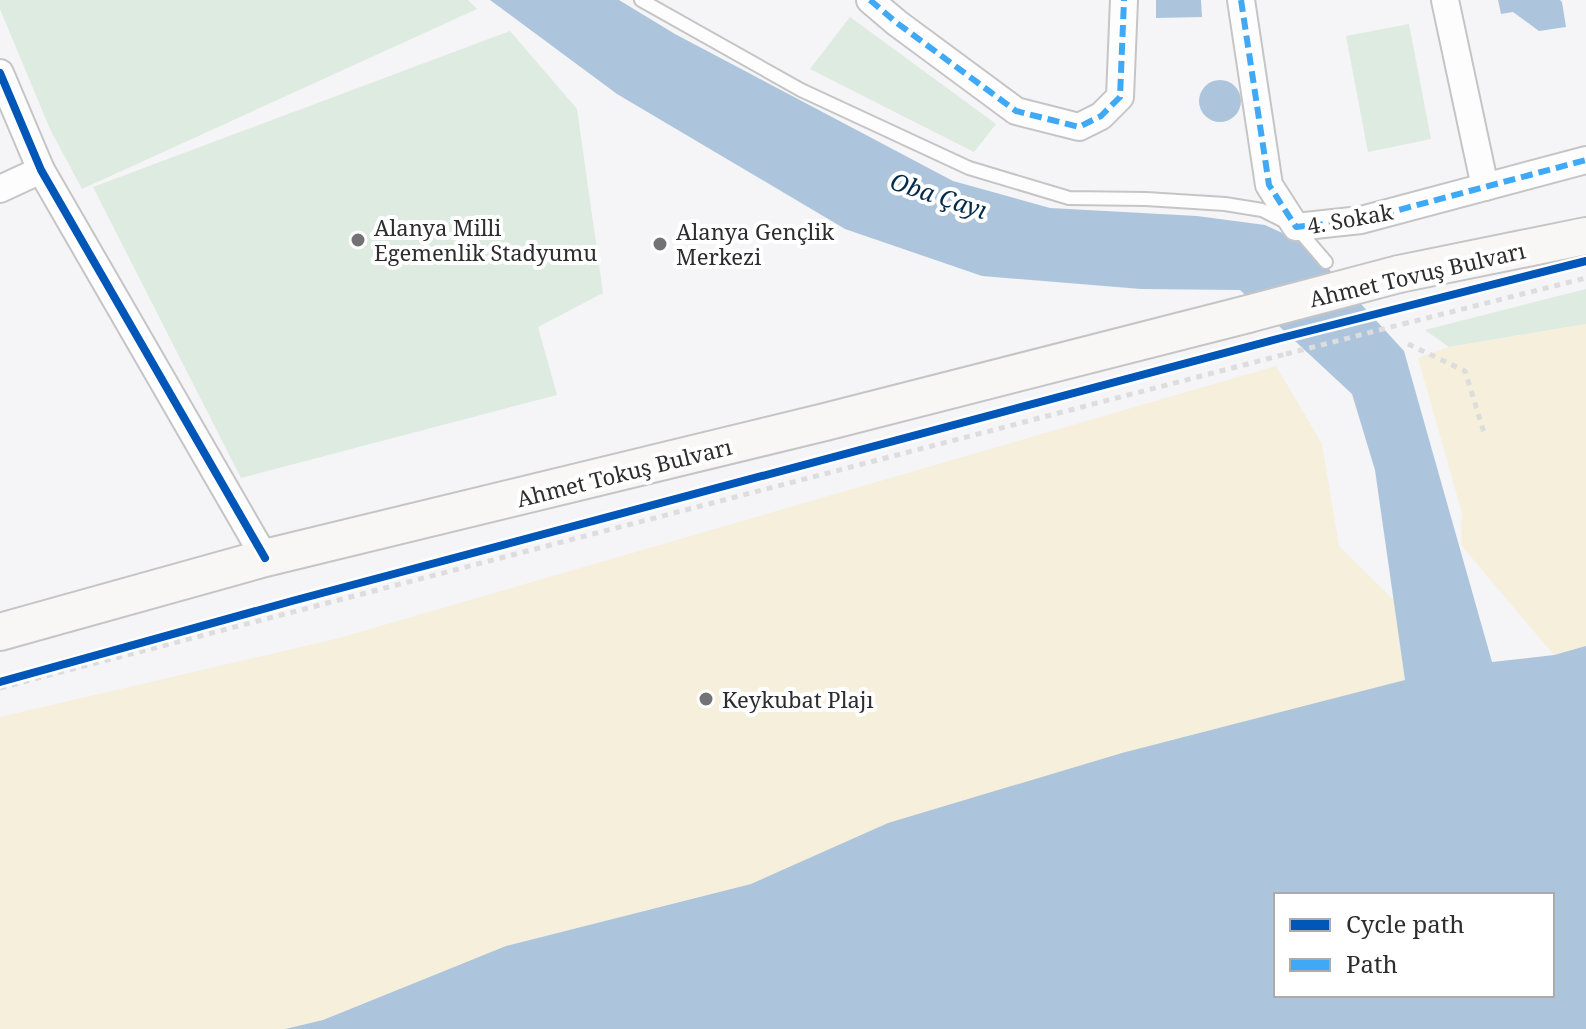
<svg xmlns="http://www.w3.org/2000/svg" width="1586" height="1029" font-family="'Noto Serif',serif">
	<rect width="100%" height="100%" fill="#f5f4f6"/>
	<!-- green -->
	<g fill="#deebe1">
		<path d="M0 0H468L477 9 82 189 50 129 0 9Z"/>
		<path d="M850 17 996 124 974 152 810 69Z"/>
		<path d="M1409 24 1431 139 1368 152 1346 36Z"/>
		<path d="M510 31 577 109 603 293 538 327 557 395 241 478 93 187Z"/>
		<path d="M1586 289V324L1449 347 1425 330Z"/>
	</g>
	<!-- sand -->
	<g fill="#f5efdb">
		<path d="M1586 324V646L1554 655 1461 545 1462 513 1418 358 1449 347Z"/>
		<path d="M1276 366 1322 444 1339 546 1460 666 888 823 751 884 506 946 323 1020 285 1029H0V717L336 639Z"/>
	</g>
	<!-- water -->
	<g fill="#adc5dc" fill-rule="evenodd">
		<path d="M490 0H619L675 34 953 181 1050 208 1197 216 1265 225 1306 244 1404 351 1492 662 1554 655 1586 646V1029H285L323 1020 506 946 751 884 888 823 1122 753 1405 680 1375 470 1352 394 1240 290 1141 289 982 276 845 229 617 94ZM1276 895H1552V995H1276Z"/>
		<path d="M1156 0H1201L1202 17 1156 18Z"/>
		<path d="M1498 0H1560L1562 2 1566 27 1539 31 1513 12 1501 14Z"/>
		<circle cx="1220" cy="101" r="21"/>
	</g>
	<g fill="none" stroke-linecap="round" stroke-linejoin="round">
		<!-- lane casing -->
		<g stroke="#c6c5c6" stroke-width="16">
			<path id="lane" d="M641 0 801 90 969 168 1069 198 1146 199 1225 204 1262 210 1296 227 1326 262"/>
		</g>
		<!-- street casing -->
		<g stroke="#c6c5c6" stroke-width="30">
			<g id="street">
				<path d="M870 0 897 23 1016 111 1079 127 1101 116 1120 97 1124 0"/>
				<path d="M1241 0 1269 185 1296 227 1361 220 1586 160"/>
				<path d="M1445 0 1485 187"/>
				<path d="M0 73 41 170 265 558"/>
				<path d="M0 189 41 170"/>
			</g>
		</g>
		<!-- secondary casing -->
		<g stroke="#c6c5c6" stroke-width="40">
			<g id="secondary">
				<path d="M1399 274 1586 236"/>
				<path d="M0 632 265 558 825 422 1248 314"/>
			</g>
		</g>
		<!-- path -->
		<g stroke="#ddddde" stroke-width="5" stroke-dasharray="6 6" stroke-linecap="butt">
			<path d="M1403 324 1586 278"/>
			<path d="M1408 344 1465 371 1485 436"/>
			<path d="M0 688 1286 354"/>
		</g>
		<!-- lane -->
		<use href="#lane" stroke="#fefdfe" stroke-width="12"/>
		<!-- street -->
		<use href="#street" stroke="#fefdfe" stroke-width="26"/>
		<!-- secondary -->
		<use href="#secondary" stroke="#f9f7f5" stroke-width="36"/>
		<!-- secondary-bridge casing -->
		<g stroke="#c6c5c6" stroke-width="40" stroke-linecap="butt">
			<path id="secondary-bridge" d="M1248 314 1399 274"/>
		</g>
		<!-- path-bridge -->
		<path stroke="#ddddde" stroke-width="5" stroke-dasharray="6 6" stroke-linecap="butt" d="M1286 354 1403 324"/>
		<!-- secondary-bridge -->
		<use href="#secondary-bridge" stroke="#f9f7f5" stroke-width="36"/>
		<!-- quiet -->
		<g stroke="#3fa9f5" stroke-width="6" stroke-dasharray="12 6" stroke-linecap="butt">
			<path d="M870 0 897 23 1016 111 1079 127 1101 116 1120 97 1124 0"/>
			<path d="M1241 0 1269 185 1296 227 1361 220 1586 160"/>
		</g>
		<!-- cycleway casing -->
		<g stroke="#fff" stroke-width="13">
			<g id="cycleway">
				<path d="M0 73 41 170 265 558"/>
				<path d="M0 682 292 601 1281 338 1586 261"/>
			</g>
		</g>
		<!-- cycleway -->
		<use href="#cycleway" stroke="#0057b8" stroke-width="8"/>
	</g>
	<!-- markers -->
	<g fill="#737274" stroke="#fff" stroke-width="3">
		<circle cx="358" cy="240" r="8"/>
		<circle cx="660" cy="244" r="8"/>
		<circle cx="706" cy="699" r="8"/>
	</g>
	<g text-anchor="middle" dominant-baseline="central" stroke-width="8" stroke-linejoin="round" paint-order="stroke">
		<!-- street labels -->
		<g font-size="22" fill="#2d2c2e" stroke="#fff">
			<text transform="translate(1350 218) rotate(-10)">4. Sokak</text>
			<text transform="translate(1417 274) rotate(-13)">Ahmet Tovuş Bulvarı</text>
			<text transform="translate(624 472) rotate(-14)">Ahmet Tokuş Bulvarı</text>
		</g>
		<!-- poi labels -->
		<g font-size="22" fill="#2d2c2e" stroke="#fff" text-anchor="start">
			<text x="374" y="227">Alanya Milli<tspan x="374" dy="25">Egemenlik Stadyumu</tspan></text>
			<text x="676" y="231">Alanya Gençlik<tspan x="676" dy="25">Merkezi</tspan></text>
			<text x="722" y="699">Keykubat Plajı</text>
		</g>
		<!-- water labels -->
		<g font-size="24" font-style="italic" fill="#022b4b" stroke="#fff">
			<text transform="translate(939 195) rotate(18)">Oba Çayı</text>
		</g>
	</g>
	<!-- legend -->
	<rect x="1274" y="893" width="280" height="104" fill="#ffffff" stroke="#ababab" stroke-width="2"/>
	<rect x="1290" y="919" width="40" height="12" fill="#0057b8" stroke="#ababab" stroke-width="2"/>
	<text x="1346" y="933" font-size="24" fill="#2d2c2e">Cycle path</text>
	<rect x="1290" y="959" width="40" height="12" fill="#3fa9f5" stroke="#ababab" stroke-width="2"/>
	<text x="1346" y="973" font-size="24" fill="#2d2c2e">Path</text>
</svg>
